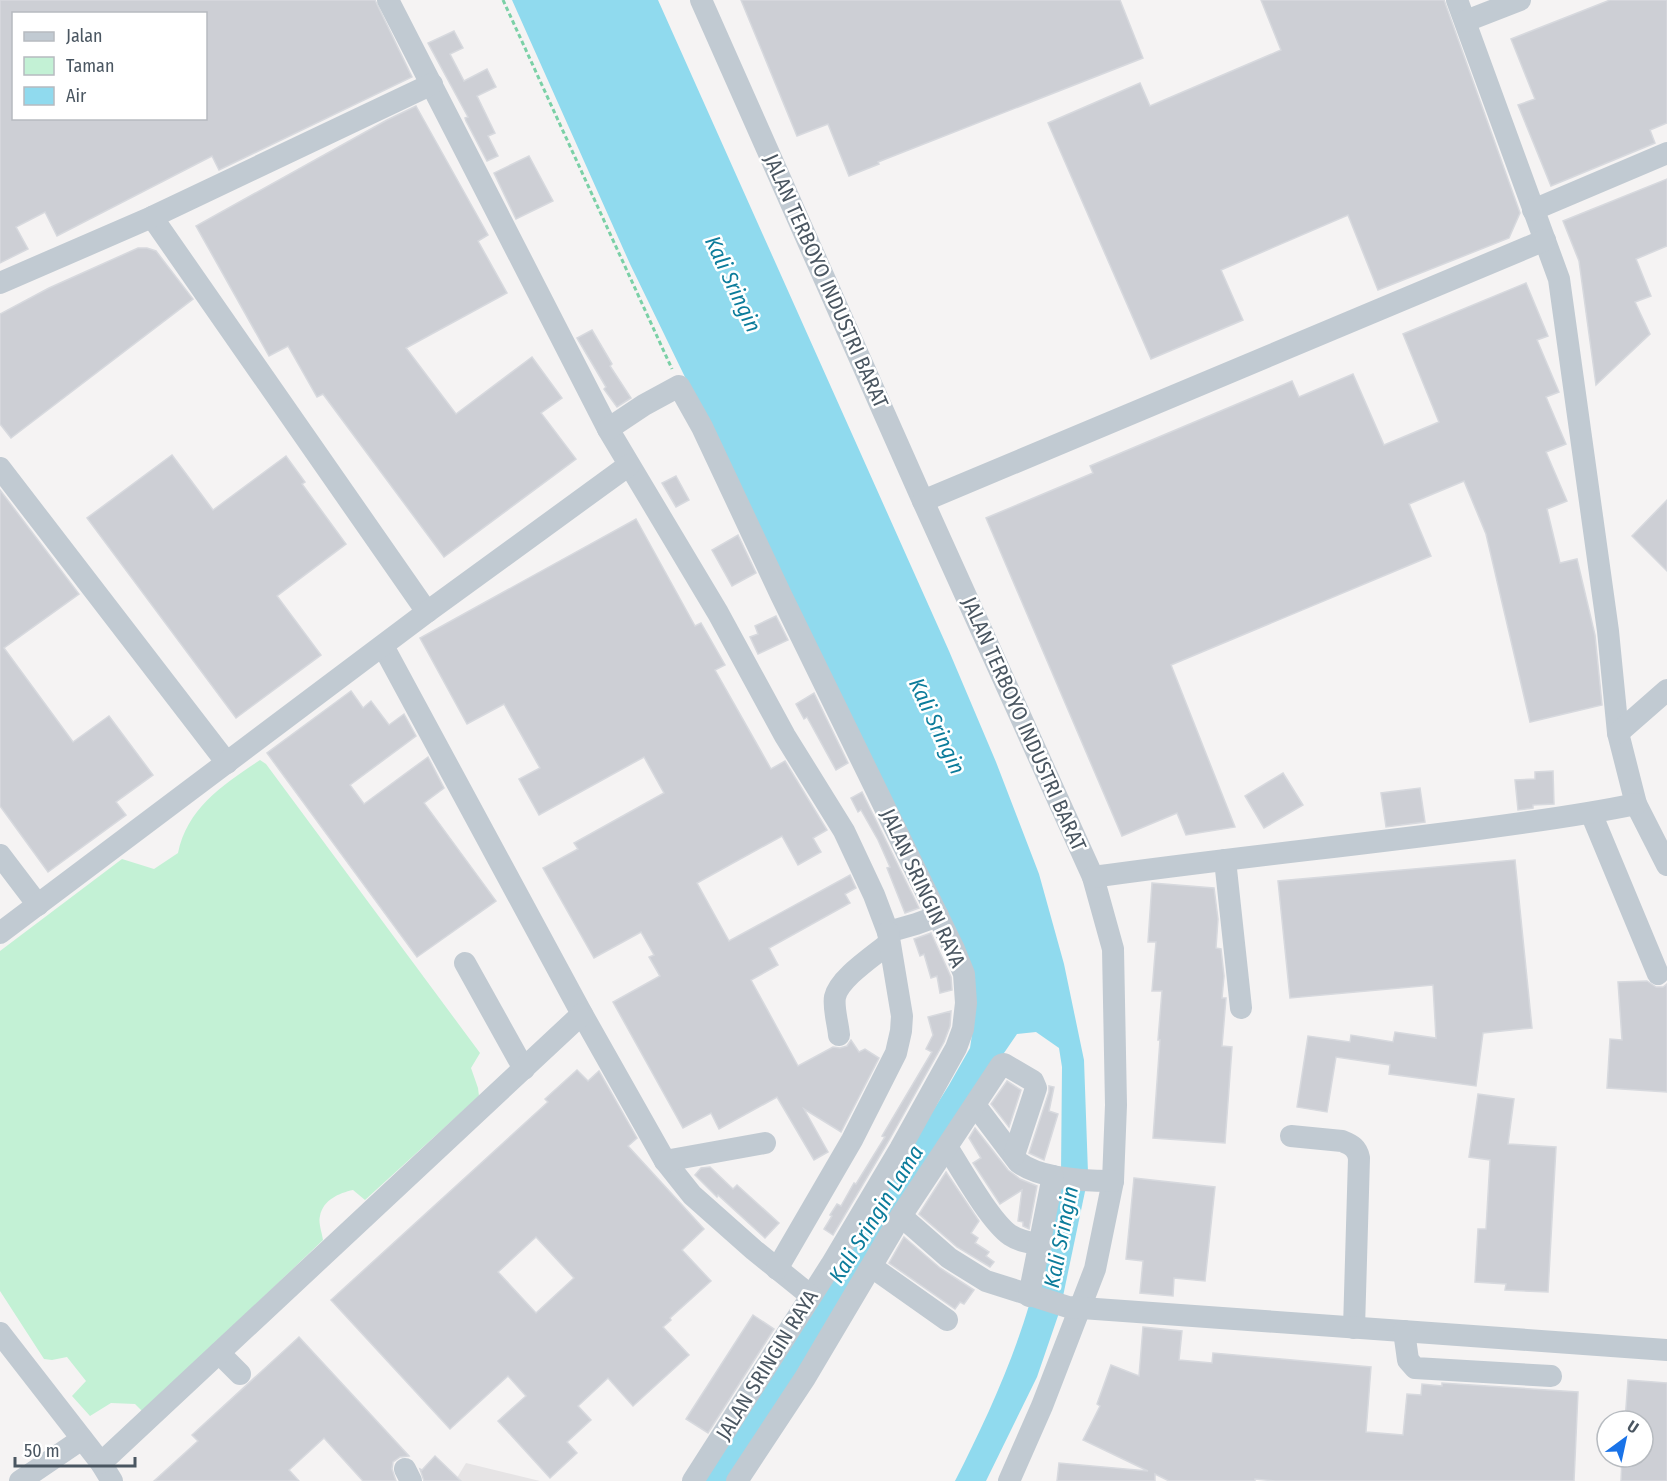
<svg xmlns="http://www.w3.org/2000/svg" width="1667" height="1481" font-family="'Fira Sans Condensed',sans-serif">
	<rect width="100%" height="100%" fill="#f5f3f3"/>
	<!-- education -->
	<path fill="#e6e4e5" d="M466 1463 540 1481H455Z"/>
	<!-- green -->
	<path fill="#c3f1d5" d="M260 760 266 764 480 1053 471 1068 478 1088 479 1096 365 1200 353 1190C339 1193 323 1200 320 1216 318 1222 322 1233 323 1240L143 1412 135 1404 111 1403 90 1416 72 1396 86 1381 67 1357 52 1360 44 1359 0 1291V951L122 859 154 869 178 853C187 808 224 784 260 760Z"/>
	<!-- water -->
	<g fill="#90daee">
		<path d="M512 0H658L949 651 996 762 1039 874 1064 964 1084 1060 1088 1173H1061L1062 1067 1059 1048 1036 1032 1017 1034 880 1234 731 1481H702L949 1085 970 1048 974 1021 754 519 630 264Z"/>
		<path d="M1059 1180 1087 1182 1062 1301 1032 1292Z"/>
		<path d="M1030 1302 1060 1310 1037 1377 986 1481H955C984 1424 1012 1364 1030 1302Z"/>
	</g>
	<!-- building -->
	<g fill="#cdcfd5" stroke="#d7d9de" stroke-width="1.5" fill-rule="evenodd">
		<path d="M0 0H375L412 77 219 170 212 156 57 236 45 212 16 227 28 249 0 263ZM14 14H206V118H14Z"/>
		<path d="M741 0H1120L1143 58 878 162 879 164 849 176 828 124 797 136Z"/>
		<path d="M1261 0H1444L1520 213 1509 238 1378 290 1348 215 1221 270 1243 320 1151 359 1048 123 1140 83 1150 106 1281 50Z"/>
		<path d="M1610 0H1667V123L1650 130 1655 143 1551 186 1518 105 1535 99 1511 39Z"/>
		<path d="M454 31 463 48 450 54 464 81 487 69 496 87 477 96 495 133 488 136 498 156 487 161 466 121 465 118 468 117 428 43Z"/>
		<path d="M416 106 488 235 478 241 507 293 406 348 456 414 532 357 562 398 541 413 576 459 444 557 323 394 317 397 288 346 269 356 196 226 387 120Z"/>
		<path d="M529 156 553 201 516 219 494 173Z"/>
		<path d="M1667 179V246L1636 259 1651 296 1635 302 1650 334 1596 385 1579 261 1563 221Z"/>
		<path d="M138 248H147L156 251 193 299 11 438 0 424V314L49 288Z"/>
		<path d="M1526 283 1548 336 1537 340 1559 392 1546 397 1566 444 1546 452 1567 501 1547 509 1560 563 1577 559 1595 635 1602 705 1530 722 1486 534 1464 481 1409 504 1431 556 1171 665 1235 827 1186 835 1177 813 1122 836 986 518 1093 473 1090 466 1292 381 1299 397 1353 374 1384 445 1439 422 1403 334Z"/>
		<path d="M592 330 612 364 610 366 631 398 617 407 604 389 606 387 577 338Z"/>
		<path d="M172 455 213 510 286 456 305 482 302 484 346 544 277 596 321 655 236 718 87 518Z"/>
		<path d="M676 476 689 500 676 507 662 483Z"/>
		<path d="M0 490 79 594 4 648 73 742 109 716 153 775 116 802 126 815 48 872 0 806Z"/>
		<path d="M1667 500V571L1632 536Z"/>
		<path d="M636 519 695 626 701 623 725 665 715 670 771 769 785 761 827 830 813 838 821 852 798 865 782 836 697 883 729 941 850 875 856 888 845 894 850 903 769 948 778 965 751 980 798 1066 833 1047 840 1048 847 1046 851 1040 859 1052 865 1049 879 1058 841 1132 804 1109 828 1152 814 1160 777 1097 719 1129 711 1113 683 1128 613 1002 660 976 649 957 654 955 641 932 594 958 543 868 578 849 574 843 664 793 644 757 539 815 519 779 540 768 504 704 467 724 420 638Z"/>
		<path d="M738 535 756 573 732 586 712 550Z"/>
		<path d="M776 616 788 640 758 654 750 637 758 634 755 626Z"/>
		<path d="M351 691 363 708 371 701 389 725 404 714 416 736 350 785 364 804 428 757 444 788 424 803 496 901 417 957 267 753Z"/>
		<path d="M814 693 848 763 836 770 807 717 804 719 796 704Z"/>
		<path d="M1553 771 1554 804 1533 805V808L1518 810 1515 780 1535 779V772Z"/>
		<path d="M1283 773 1303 805 1264 828 1245 796Z"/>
		<path d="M1420 788 1425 822 1386 827 1381 793Z"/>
		<path d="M862 792 919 908 905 913 887 868 890 867 878 840 861 810 858 812 851 798Z"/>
		<path d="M1515 860 1532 1028 1483 1033 1476 1086 1389 1074 1390 1065 1336 1057 1327 1112 1297 1107 1308 1036 1350 1042 1351 1035 1393 1042 1395 1032 1436 1038 1433 985 1290 998 1278 881Z"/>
		<path d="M1152 883 1214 888 1218 919 1216 948 1221 949 1224 976 1222 998H1226L1222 1046 1232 1047 1225 1143 1153 1138 1160 1040H1158L1162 991H1152L1156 942H1148Z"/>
		<path d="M931 933 951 977 952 990 940 993 937 976 931 978 924 954 920 956 914 939Z"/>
		<path d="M1647 981 1656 987H1663L1667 984V1092L1607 1088 1610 1039 1622 1040 1618 982Z"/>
		<path d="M951 1011 950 1026 944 1042 888 1142 833 1235 824 1229 832 1216 830 1215 837 1204 841 1206 854 1183 856 1184 885 1137 882 1136 932 1052 926 1049 933 1035 928 1017Z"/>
		<path d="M577 1070 588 1081 599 1071 637 1138 628 1146 704 1229 682 1250 711 1281 670 1318 671 1320 663 1327 689 1355 633 1406 608 1378 578 1406 591 1420 567 1442 577 1453 550 1478 498 1421 526 1396 508 1376 450 1429 331 1300 548 1102 545 1099ZM536 1237 574 1278 536 1313 498 1272Z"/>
		<path d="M1007 1081 1021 1090 1009 1127 991 1104Z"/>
		<path d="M1049 1086 1054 1087 1049 1111 1058 1114 1044 1160 1029 1153 1049 1092Z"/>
		<path d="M1478 1094 1514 1099 1508 1144 1556 1147 1548 1292 1505 1290 1506 1284 1475 1282 1478 1229H1486L1490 1160 1469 1157Z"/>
		<path d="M975 1128 1008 1170 1020 1179 1037 1186 1029 1229 1023 1226V1222L1018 1221 1022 1190 1000 1204 973 1163 981 1158 969 1138Z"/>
		<path d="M710 1167 733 1189 737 1185 779 1223 765 1238 718 1195 717 1197 695 1175 701 1168Z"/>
		<path d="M946 1172 979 1221 971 1233 978 1238 975 1243 989 1252 986 1256 994 1262 990 1267 957 1247 919 1214Z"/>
		<path d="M1134 1178 1215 1187 1205 1281 1174 1278 1173 1296 1140 1293 1143 1261 1126 1259Z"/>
		<path d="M904 1237 940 1268 974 1290 964 1304 960 1302 955 1309 889 1263Z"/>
		<path d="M753 1315 774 1329 708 1433 686 1419Z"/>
		<path d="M1143 1327 1182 1331 1179 1360 1212 1363 1213 1353 1371 1367 1366 1432 1403 1435 1407 1394 1421 1395 1422 1384 1442 1386V1383L1578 1392 1574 1481H1275L1255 1479V1481H1169L1155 1474V1481H1057L1059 1463 1148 1471 1083 1440 1100 1406 1097 1404 1111 1365 1139 1376Z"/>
		<path d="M299 1337 409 1456 400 1457 393 1462 392 1469 396 1481H363L324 1438 289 1470 299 1481H154L198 1441 192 1435Z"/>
		<path d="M1628 1380 1667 1383V1481H1621L1622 1457H1643V1421H1625Z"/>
		<path d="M435 1456 461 1481H424L420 1469 422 1470Z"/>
	</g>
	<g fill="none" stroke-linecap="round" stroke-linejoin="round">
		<!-- path -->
		<path stroke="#7ad0a6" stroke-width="3" stroke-dasharray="4.5 3" stroke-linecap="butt" d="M503 0 672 369"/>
		<!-- minor -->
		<g stroke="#c1cad2" stroke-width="22">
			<path d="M388 0 608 429 718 613 785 736 844 831 874 895 888 932 916 924 938 916"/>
			<path d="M701 0 923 501 1093 877 1113 949 1116 1105 1113 1181 1095 1269 1042 1406 1009 1481"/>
			<path d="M1457 0 1559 279 1608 631 1618 733 1636 804 1667 865"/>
			<path d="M1466 21 1520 0"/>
			<path d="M1533 210 1667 153"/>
			<path d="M152 217 427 612"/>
			<path d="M0 283 152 217 432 84"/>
			<path d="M608 429 644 405 679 386 702 427 781 595 954 949 964 974 966 1003 963 1029 956 1048 900 1149 831 1265 693 1481"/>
			<path d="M0 468 227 763"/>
			<path d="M923 501 1545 240"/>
			<path d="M383 646 582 1014 665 1161 692 1195 754 1250 811 1296"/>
			<path d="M1618 733 1667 690"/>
			<path d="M1591 813 1658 974"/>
			<path d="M0 855 38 905"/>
			<path d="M1225 860 1241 1008"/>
			<path d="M1093 877C1221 859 1350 846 1478 829 1531 822 1584 815 1636 804"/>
			<path d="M0 933 427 612 629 465"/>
			<path d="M465 963 524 1069"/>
			<path d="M839 1035C838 1023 833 1008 835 997 839 978 875 955 889 943"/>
			<path d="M975 1105 1018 1162C1040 1179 1086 1181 1113 1181"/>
			<path d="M1291 1136 1342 1141C1352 1145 1357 1148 1359 1158L1354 1328"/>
			<path d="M947 1147C961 1169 990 1221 1010 1235 1019 1241 1030 1243 1041 1245"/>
			<path d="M665 1161 765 1143"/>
			<path d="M901 1216 949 1258 986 1281 1068 1307 1667 1350"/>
			<path d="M872 1267 947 1320"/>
			<path d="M777 1269 852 1140 896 1053 901 1031 902 1016 888 932"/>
			<path d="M1029 1296 1053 1176"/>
			<path d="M1404 1331 1408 1360 1415 1368 1551 1376"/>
			<path d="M0 1333 101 1463 112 1481"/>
			<path d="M219 1353 240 1374"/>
			<path d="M101 1463 582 1014"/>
			<path d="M405 1469 411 1481"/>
			<path d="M20 1481 82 1439"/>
			<path d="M737 1481 805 1378 901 1216 1001 1065 1004 1064 1033 1081 1036 1088 1014 1155"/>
		</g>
	</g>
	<g text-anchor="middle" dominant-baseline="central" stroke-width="5" stroke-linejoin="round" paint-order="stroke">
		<!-- street labels -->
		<g font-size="21" fill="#4a5661" stroke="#fff">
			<text transform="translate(826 281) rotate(66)">JALAN TERBOYO INDUSTRI BARAT</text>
			<text transform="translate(1024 724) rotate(66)">JALAN TERBOYO INDUSTRI BARAT</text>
			<text transform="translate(923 888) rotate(65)">JALAN SRINGIN RAYA</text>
			<text transform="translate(767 1365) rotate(-58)">JALAN SRINGIN RAYA</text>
		</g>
		<!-- water labels -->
		<g font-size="22" font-style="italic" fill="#0c7c9b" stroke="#fff">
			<text transform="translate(733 284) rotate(65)">Kali Sringin</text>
			<text transform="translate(937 726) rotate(65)">Kali Sringin</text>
			<text transform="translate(876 1214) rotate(-58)">Kali Sringin Lama</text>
			<text transform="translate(1061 1237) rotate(-79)">Kali Sringin</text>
		</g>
	</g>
	<!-- legend -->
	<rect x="12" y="12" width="195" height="108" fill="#ffffff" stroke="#b7bbc0" stroke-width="1.5"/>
	<rect x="24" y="32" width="30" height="9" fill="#c1cad2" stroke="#b7bbc0" stroke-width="1.5"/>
	<text x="66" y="42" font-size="18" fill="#4a5661">Jalan</text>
	<rect x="24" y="57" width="30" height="18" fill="#c3f1d5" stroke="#b7bbc0" stroke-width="1.5"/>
	<text x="66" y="72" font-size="18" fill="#4a5661">Taman</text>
	<rect x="24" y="87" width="30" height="18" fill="#90daee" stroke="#b7bbc0" stroke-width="1.5"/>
	<text x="66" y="102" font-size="18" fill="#4a5661">Air</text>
	<!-- north arrow -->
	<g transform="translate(1625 1439) rotate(33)"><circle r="28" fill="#ffffff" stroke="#b7bbc0" stroke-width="1.5"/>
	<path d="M0-4.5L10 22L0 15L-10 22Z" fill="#1a73e8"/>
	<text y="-9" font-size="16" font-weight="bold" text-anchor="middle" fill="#4a5661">U</text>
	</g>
	<!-- scale -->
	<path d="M15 1457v9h120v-9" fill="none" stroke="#4a5661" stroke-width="3"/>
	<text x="24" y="1457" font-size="18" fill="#4a5661" stroke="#ffffff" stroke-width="4.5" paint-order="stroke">50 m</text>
</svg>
